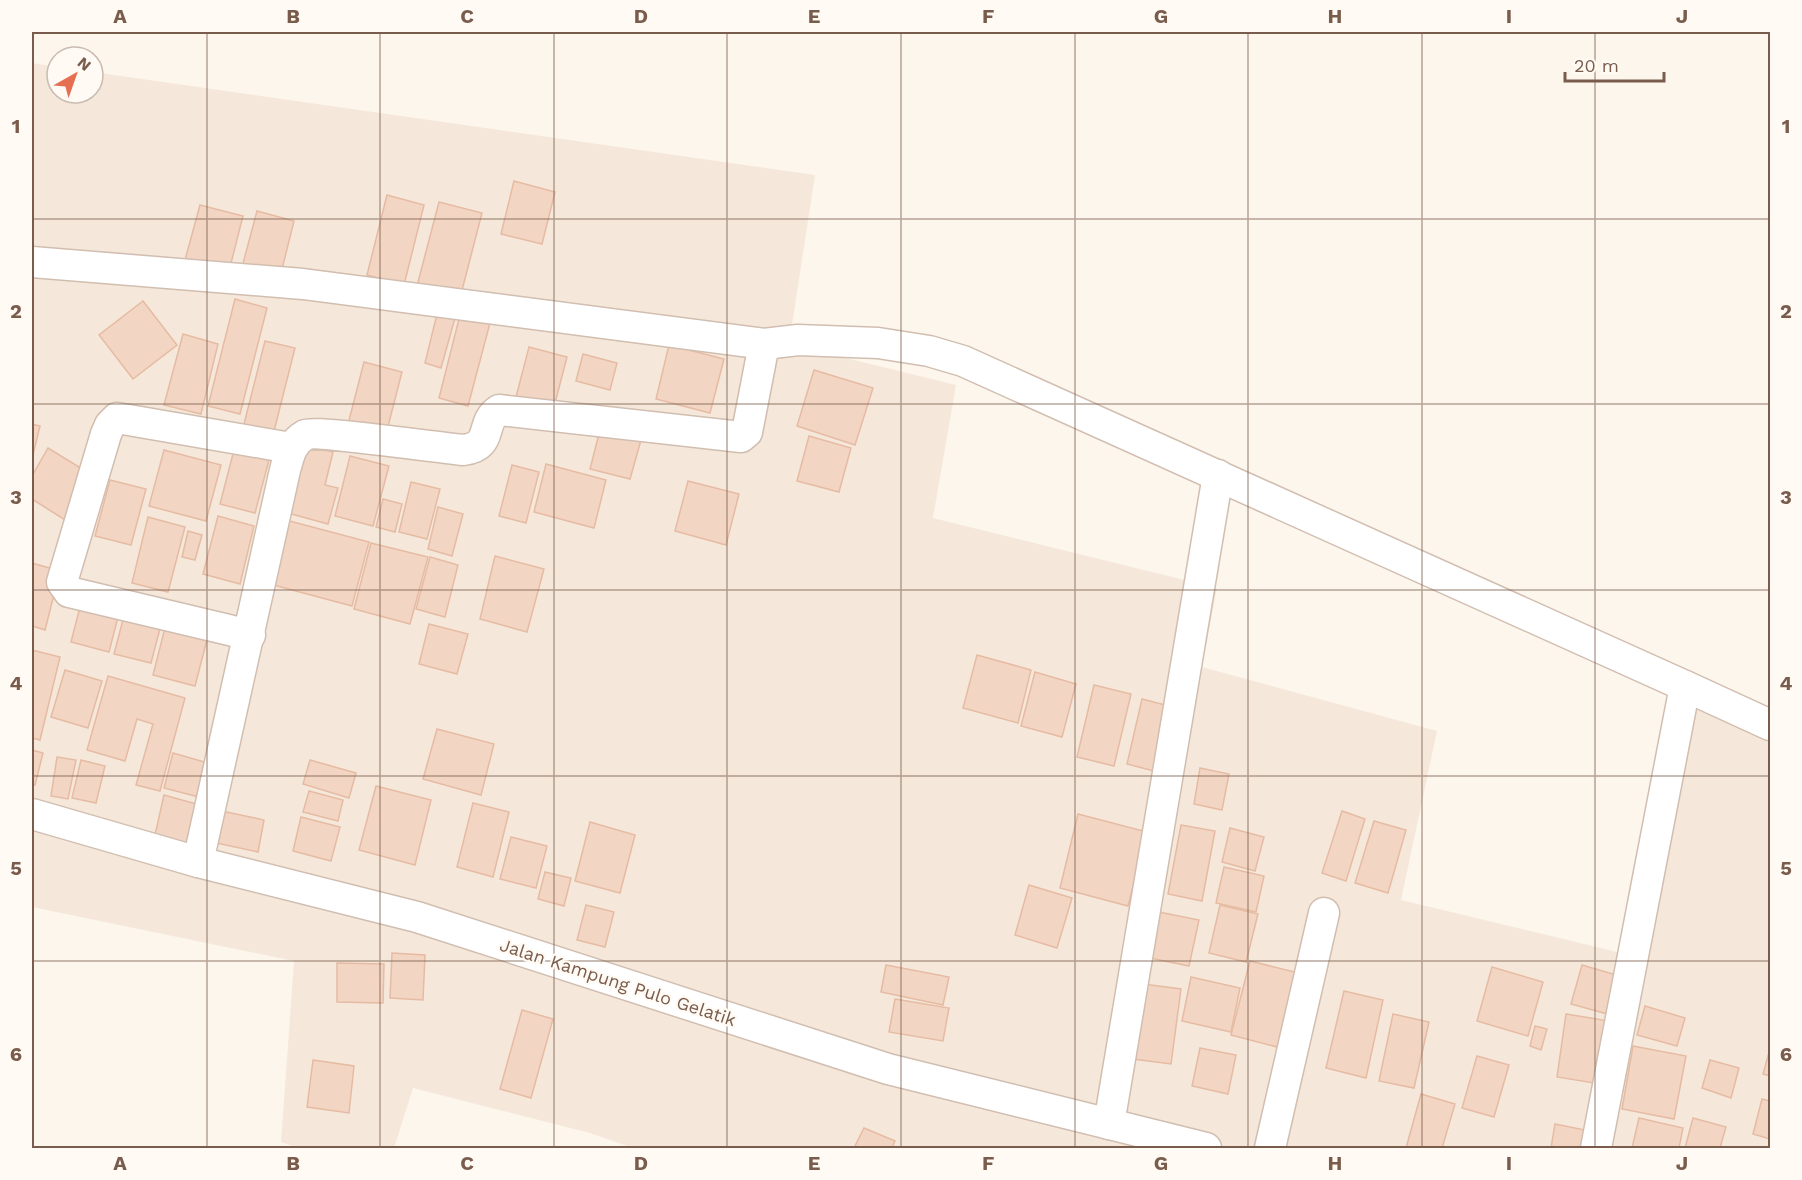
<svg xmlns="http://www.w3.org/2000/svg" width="1802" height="1180" font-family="'Work Sans',sans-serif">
	<rect width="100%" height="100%" fill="#fdf6ec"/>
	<!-- residential -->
	<path fill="#f5e8da" d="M32 63 57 67V93H93V72L815 175 789 344 956 385 933 518 1217 588 1202 667 1437 731 1401 900 1638 957 1685 694 1770 719V1148H633L590 1133 413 1088 394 1148H298L281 1142 294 961 32 907Z"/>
	<!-- building -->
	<g fill="#f3d5c3" stroke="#e6bba3" stroke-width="1.5">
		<path d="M514 181 555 192 542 244 501 234Z"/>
		<path d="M387 195 424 205 404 285 367 275Z"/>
		<path d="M439 202 482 213 460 298 417 286Z"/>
		<path d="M200 205 243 216 229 271 185 260Z"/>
		<path d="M257 211 294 221 280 277 242 267Z"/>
		<path d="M235 299 267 308 240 414 208 406Z"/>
		<path d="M143 301 177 345 133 379 99 335Z"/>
		<path d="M437 314 455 318 441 368 425 363Z"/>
		<path d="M460 315 490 323 468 406 439 398Z"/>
		<path d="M183 334 218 344 201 414 164 405Z"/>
		<path d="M265 341 295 348 273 435 243 428Z"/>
		<path d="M669 345 724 359 710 413 656 399Z"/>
		<path d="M529 347 567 357 554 407 516 397Z"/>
		<path d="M583 354 617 363 610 390 576 381Z"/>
		<path d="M364 362 402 372 385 438 347 428Z"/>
		<path d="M814 370 873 388 855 445 797 426Z"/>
		<path d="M602 422 643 433 630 479 590 469Z"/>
		<path d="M32 424 40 426 32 459Z"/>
		<path d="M809 436 851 448 839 492 797 481Z"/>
		<path d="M301 444 333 452 325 485 338 488 328 524 284 512Z"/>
		<path d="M48 448 92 475 65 520 32 499V476Z"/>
		<path d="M164 450 221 465 206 521 149 506Z"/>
		<path d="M234 450 269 460 255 513 220 504Z"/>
		<path d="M350 456 389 466 373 526 335 516Z"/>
		<path d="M546 464 606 480 594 528 534 512Z"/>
		<path d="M512 465 539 472 526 523 499 516Z"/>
		<path d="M110 480 146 489 131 545 95 536Z"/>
		<path d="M688 481 739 494 726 545 675 531Z"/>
		<path d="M411 482 440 489 427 539 399 532Z"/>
		<path d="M383 499 402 504 395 532 376 527Z"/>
		<path d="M438 507 463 514 452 556 428 549Z"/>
		<path d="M218 516 254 526 240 584 203 574Z"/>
		<path d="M148 517 185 527 168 592 132 583Z"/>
		<path d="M282 519 369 542 352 606 266 583Z"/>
		<path d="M188 531 202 535 195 560 182 557Z"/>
		<path d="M371 543 428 557 410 624 354 609Z"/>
		<path d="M495 556 544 569 527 632 480 619Z"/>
		<path d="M430 557 458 565 445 617 416 609Z"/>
		<path d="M32 563 60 571 45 630 32 626Z"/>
		<path d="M81 603 119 613 109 652 71 642Z"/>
		<path d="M125 612 162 621 151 663 114 654Z"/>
		<path d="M168 616 210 628 195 686 153 675Z"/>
		<path d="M429 624 468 634 457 674 419 664Z"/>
		<path d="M32 650 60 657 40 740 32 738Z"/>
		<path d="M977 655 1031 670 1018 723 963 708Z"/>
		<path d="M65 670 102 681 88 728 51 717Z"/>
		<path d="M1035 672 1076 684 1062 737 1021 726Z"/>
		<path d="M108 676 185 698 160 791 136 785 153 724 137 719 125 761 87 750Z"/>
		<path d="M1094 685 1131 694 1114 766 1077 757Z"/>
		<path d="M1142 699 1173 707 1158 772 1127 764Z"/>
		<path d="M437 729 494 744 481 795 423 779Z"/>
		<path d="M32 750 43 753 35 785 32 784Z"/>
		<path d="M173 753 208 763 199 797 164 788Z"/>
		<path d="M57 757 76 760 68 799 51 796Z"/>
		<path d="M81 760 105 766 96 803 72 798Z"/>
		<path d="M310 760 356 773 349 798 303 784Z"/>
		<path d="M1200 768 1229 774 1222 810 1194 804Z"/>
		<path d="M376 786 431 800 415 865 359 850Z"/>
		<path d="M309 791 343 800 338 821 303 812Z"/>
		<path d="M164 795 200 805 190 844 155 835Z"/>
		<path d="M473 803 509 812 493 877 457 867Z"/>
		<path d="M222 811 264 820 258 852 216 843Z"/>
		<path d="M1342 811 1365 819 1346 881 1322 873Z"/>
		<path d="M1078 814 1147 832 1128 906 1060 888Z"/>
		<path d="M301 817 340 827 331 861 293 851Z"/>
		<path d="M1374 821 1406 830 1388 893 1355 883Z"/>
		<path d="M590 822 635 835 620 893 575 881Z"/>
		<path d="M1181 825 1215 831 1202 901 1168 894Z"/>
		<path d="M1230 828 1264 837 1255 871 1222 862Z"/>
		<path d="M511 837 547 846 536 888 500 879Z"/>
		<path d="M1224 867 1264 876 1256 912 1216 903Z"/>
		<path d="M545 872 571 878 564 906 538 899Z"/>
		<path d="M1029 885 1072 898 1057 948 1015 935Z"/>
		<path d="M586 905 614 912 605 947 577 940Z"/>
		<path d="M1220 905 1258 914 1246 962 1209 953Z"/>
		<path d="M1159 912 1199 920 1189 966 1150 958Z"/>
		<path d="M392 953 425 955 423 1000 390 998Z"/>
		<path d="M1250 961 1299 973 1281 1048 1231 1035Z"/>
		<path d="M337 963 384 964 383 1003 337 1002Z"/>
		<path d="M886 965 949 977 943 1005 881 992Z"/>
		<path d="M1582 965 1623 977 1611 1015 1571 1004Z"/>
		<path d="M1492 967 1543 982 1528 1036 1477 1021Z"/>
		<path d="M1191 977 1240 988 1231 1032 1182 1021Z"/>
		<path d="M1143 984 1181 989 1171 1064 1133 1059Z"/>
		<path d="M1344 991 1383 1000 1366 1078 1326 1068Z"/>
		<path d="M895 999 949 1008 943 1041 889 1032Z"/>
		<path d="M1645 1006 1685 1018 1677 1046 1637 1035Z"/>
		<path d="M522 1010 553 1019 531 1098 500 1089Z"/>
		<path d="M1393 1014 1429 1022 1414 1088 1379 1081Z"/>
		<path d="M1566 1014 1609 1021 1600 1084 1557 1077Z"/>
		<path d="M1535 1026 1547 1029 1541 1050 1530 1046Z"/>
		<path d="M1633 1046 1686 1056 1674 1119 1622 1109Z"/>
		<path d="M1200 1048 1236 1055 1228 1094 1192 1086Z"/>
		<path d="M1770 1049V1076L1763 1074Z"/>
		<path d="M1477 1056 1509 1065 1494 1117 1462 1108Z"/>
		<path d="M313 1060 354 1066 349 1113 307 1107Z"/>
		<path d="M1710 1060 1739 1068 1731 1098 1702 1088Z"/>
		<path d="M1421 1094 1455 1104 1442 1148H1406Z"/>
		<path d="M1762 1099 1770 1101V1139L1753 1134Z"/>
		<path d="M1639 1118 1683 1128 1679 1148H1632Z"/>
		<path d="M1693 1118 1726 1127 1720 1148H1685Z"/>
		<path d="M1555 1124 1590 1131 1587 1148H1551Z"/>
		<path d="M864 1128 895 1141 892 1148H854Z"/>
	</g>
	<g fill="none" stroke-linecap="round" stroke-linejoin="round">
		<!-- minor casing -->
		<g stroke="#d1beb0" stroke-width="33">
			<g id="minor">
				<path d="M32 262 303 284 764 344"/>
				<path d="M250 635 69 592 62 582 106 434 110 425 117 418 291 448"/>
				<path d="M1685 686 1770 725"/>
				<path d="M32 814 198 862 417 917 888 1069 1206 1148"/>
				<path d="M198 862 285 470C289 456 291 443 305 435 315 430 441 448 463 450 495 446 479 423 499 410L741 437 747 432 764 344 798 340 878 343 929 351 963 361 1685 686 1596 1148"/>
				<path d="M1109 1124 1218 475"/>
				<path d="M1270 1148 1324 913"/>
			</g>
		</g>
		<!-- minor -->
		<use href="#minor" stroke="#fff" stroke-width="30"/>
	</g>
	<!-- grid -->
	<path fill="none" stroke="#7a5c4d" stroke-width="1.5" stroke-opacity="0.55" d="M207 32V1148M380 32V1148M554 32V1148M727 32V1148M901 32V1148M1075 32V1148M1248 32V1148M1422 32V1148M1595 32V1148M32 219H1770M32 404H1770M32 590H1770M32 776H1770M32 961H1770"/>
	<g text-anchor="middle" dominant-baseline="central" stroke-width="4.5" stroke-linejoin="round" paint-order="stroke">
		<!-- street labels -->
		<g font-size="18" fill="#7a5c4d" stroke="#fffaf3">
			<text transform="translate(618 982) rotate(18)">Jalan Kampung Pulo Gelatik</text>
		</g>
	</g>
	<!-- border -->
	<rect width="1802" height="1180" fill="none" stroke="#fffaf3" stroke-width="66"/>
	<!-- north arrow -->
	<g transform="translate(75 75) rotate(40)"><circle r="28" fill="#fffaf3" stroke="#cabbb1" stroke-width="1.5"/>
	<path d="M0-4.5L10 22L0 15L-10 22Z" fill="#e76f51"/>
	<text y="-9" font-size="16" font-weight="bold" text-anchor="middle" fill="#7a5c4d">N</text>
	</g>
	<!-- scale -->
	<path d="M1565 72v9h99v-9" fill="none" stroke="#7a5c4d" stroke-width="3"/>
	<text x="1574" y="72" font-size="18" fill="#7a5c4d" stroke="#fffaf3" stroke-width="4.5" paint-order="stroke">20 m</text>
	<rect x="33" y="33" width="1736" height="1114" fill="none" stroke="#7a5c4d" stroke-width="2"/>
	<g font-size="20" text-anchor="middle" font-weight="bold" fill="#7a5c4d">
		<text x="120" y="23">A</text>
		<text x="293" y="23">B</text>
		<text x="467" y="23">C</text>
		<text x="641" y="23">D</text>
		<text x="814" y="23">E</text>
		<text x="988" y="23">F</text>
		<text x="1161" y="23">G</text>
		<text x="1335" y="23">H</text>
		<text x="1509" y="23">I</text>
		<text x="1682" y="23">J</text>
		<text x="16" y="133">1</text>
		<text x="1786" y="133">1</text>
		<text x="16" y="318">2</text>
		<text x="1786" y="318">2</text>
		<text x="16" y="504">3</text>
		<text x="1786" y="504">3</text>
		<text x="16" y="690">4</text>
		<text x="1786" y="690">4</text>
		<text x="16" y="875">5</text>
		<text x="1786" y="875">5</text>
		<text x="16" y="1061">6</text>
		<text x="1786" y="1061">6</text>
		<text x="120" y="1170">A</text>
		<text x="293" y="1170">B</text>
		<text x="467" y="1170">C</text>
		<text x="641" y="1170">D</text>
		<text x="814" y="1170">E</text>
		<text x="988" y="1170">F</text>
		<text x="1161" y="1170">G</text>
		<text x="1335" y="1170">H</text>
		<text x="1509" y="1170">I</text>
		<text x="1682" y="1170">J</text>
	</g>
</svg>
